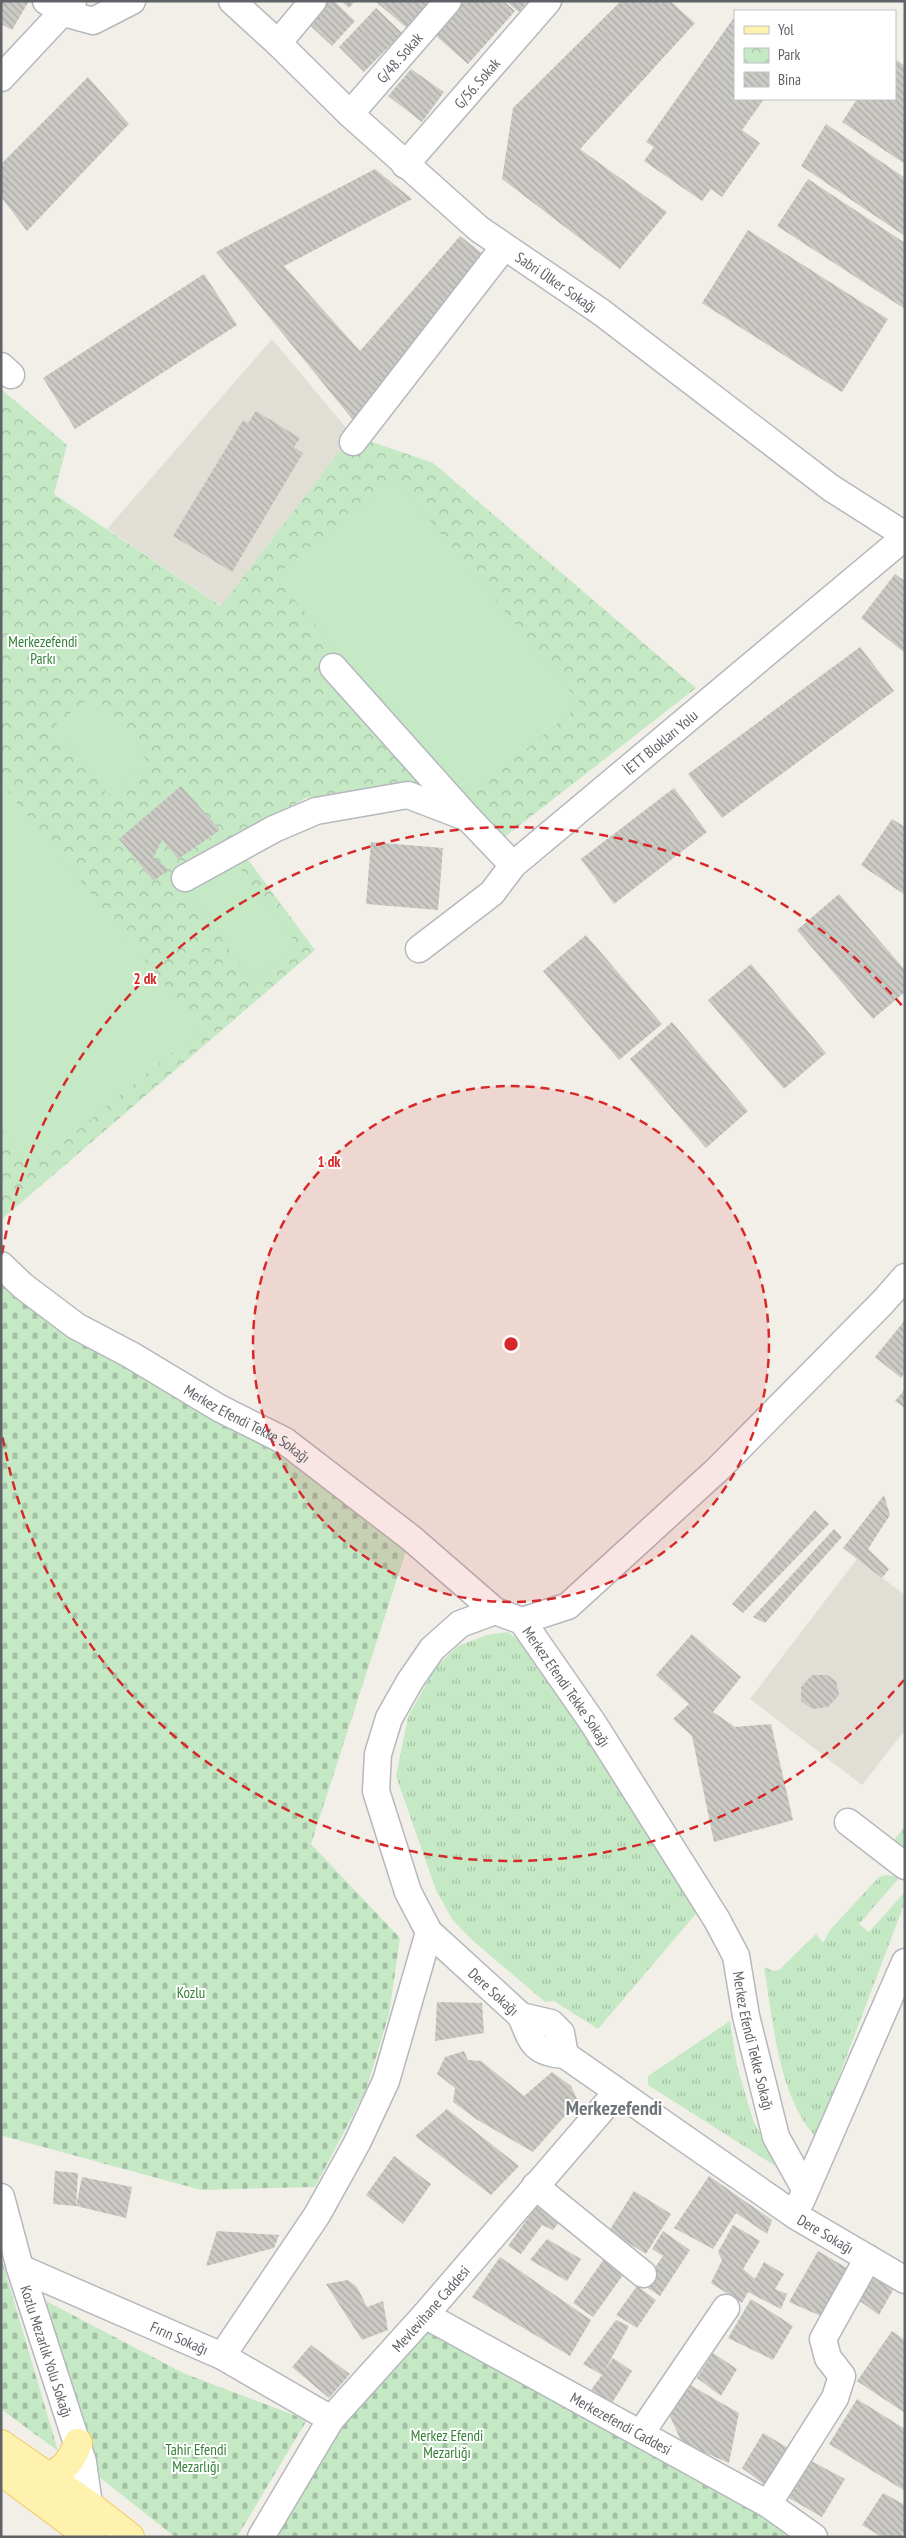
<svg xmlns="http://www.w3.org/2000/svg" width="906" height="2538" font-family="'PT Sans Narrow',sans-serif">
	<defs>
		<pattern id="grass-tufts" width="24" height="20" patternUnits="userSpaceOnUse" patternTransform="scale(1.25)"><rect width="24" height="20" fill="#c5e8c5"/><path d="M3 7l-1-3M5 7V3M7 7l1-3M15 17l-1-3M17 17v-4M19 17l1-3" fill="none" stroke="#a3c0a4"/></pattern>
		<pattern id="cemetery-stones" width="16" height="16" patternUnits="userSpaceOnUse" patternTransform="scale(1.25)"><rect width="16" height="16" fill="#c5e8c5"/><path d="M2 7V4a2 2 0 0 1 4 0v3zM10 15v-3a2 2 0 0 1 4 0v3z" fill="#a3c0a4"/></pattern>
		<pattern id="park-crowns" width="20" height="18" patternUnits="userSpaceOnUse" patternTransform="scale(1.25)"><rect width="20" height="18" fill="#c5e8c5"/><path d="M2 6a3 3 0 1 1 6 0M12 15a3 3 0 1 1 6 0" fill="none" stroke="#a3c0a4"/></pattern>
		<pattern id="building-back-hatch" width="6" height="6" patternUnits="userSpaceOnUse" patternTransform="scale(1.25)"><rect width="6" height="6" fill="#cccac5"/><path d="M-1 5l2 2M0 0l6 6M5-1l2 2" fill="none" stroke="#a9a8a4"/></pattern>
	</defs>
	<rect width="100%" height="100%" fill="#f1efe8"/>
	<!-- education -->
	<g fill="#e1ded6">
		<path d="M272 339 352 435 222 606 107 529Z"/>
		<path d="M857 1559 905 1595V1730L862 1785 750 1699Z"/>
	</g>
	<!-- grass -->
	<g fill="url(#grass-tufts)">
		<path d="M508 1632 527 1647 700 1909 598 2029 554 2001 545 2002 471 1939 452 1919 436 1890 396 1776 408 1717 435 1668 458 1646 487 1635Z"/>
		<path d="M905 1826V1850L893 1842Z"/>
		<path d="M886 1875 900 1877 859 1924 869 1932 905 1892V1902L816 2137C778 2097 773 2019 764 1967L773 1971 779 1970 816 1934 823 1943 830 1930 879 1877Z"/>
		<path d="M730 2021 737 2066 753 2120 777 2167 648 2085V2076Z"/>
	</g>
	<!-- cemetery -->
	<g fill="url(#cemetery-stones)">
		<path d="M1 1281 272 1448 407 1548 311 1844 400 1938 389 2014 366 2090 315 2187 201 2190 3 2136 1 2131Z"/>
		<path d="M1 2257 58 2451 1 2409Z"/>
		<path d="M46 2301 183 2373 307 2420 237 2537H175L98 2476Z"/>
		<path d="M423 2329 606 2419 800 2537H276L337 2428Z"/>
	</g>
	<!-- park -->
	<path fill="url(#park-crowns)" d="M1 389 67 445 54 494 221 606 352 435 433 463 696 688 502 839 417 786 306 798 232 838 315 950 1 1220Z"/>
	<!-- garden -->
	<g fill="#c5e8c5">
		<path d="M394 477 581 704 463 802 275 576Z"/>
		<path d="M94 694 149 763 108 795 54 726Z"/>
		<path d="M1 783 201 1029 33 1167 1 1128Z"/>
		<path d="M231 857 298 945 253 980 186 892Z"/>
	</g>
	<!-- building -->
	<g fill="url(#building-back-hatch)">
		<path d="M1 1H29L12 30 1 24Z"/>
		<path d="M316 1H334L355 21 332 46 301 17Z"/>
		<path d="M341 1H355L349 8Z"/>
		<path d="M375 1H426L430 5 408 29Z"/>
		<path d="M464 1H504L515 11 468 64 435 35Z"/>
		<path d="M506 1H528L519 12Z"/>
		<path d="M621 1H670L695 23 580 149 667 212 620 269 502 179 513 108Z"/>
		<path d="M376 8 402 33 364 72 339 47Z"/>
		<path d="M735 16V99H764L742 130 760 143 722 197 711 189 702 201 644 161 654 147 646 142Z"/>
		<path d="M895 59 905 66V164L842 122 857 99H895Z"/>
		<path d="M411 69 444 92 422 122 388 96Z"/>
		<path d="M88 77 129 124 27 231 1 197V164Z"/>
		<path d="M826 124 905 178V236L801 166Z"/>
		<path d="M375 169 412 199 284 266 360 351 460 236 488 258 357 425 216 252Z"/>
		<path d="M808 179 905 243V309L777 226Z"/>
		<path d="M748 230 888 319 842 392 702 303Z"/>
		<path d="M204 274 237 325 75 429 43 378Z"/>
		<path d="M256 411 300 438 294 447 303 453 232 572 173 536 243 420 248 423Z"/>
		<path d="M895 574 905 581V653L861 618Z"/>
		<path d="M860 647 894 691 722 818 688 774Z"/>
		<path d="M181 786 220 830 178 859 162 840 153 858 169 869 154 881 119 839Z"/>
		<path d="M674 788 707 832 614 904 581 859Z"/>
		<path d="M892 819 905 827V895L861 865Z"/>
		<path d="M371 842 443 848 438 910 366 904Z"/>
		<path d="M839 894 905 970V992L873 1019 797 930Z"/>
		<path d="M586 935 662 1024 619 1060 543 971Z"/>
		<path d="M751 964 826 1053 784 1089 708 1000Z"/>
		<path d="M672 1022 748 1111 706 1148 630 1059Z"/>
		<path d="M905 1320V1372L901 1378 875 1357Z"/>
		<path d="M905 1389V1408L895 1401Z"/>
		<path d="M884 1495 890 1515 868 1549 889 1569 882 1578 843 1548Z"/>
		<path d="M815 1510 829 1524 743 1613 732 1604Z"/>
		<path d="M834 1529 842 1537 765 1623 753 1617Z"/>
		<path d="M692 1634 741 1677 713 1712 735 1727 771 1724 793 1820 714 1842 692 1736 673 1719 689 1704 656 1675Z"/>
		<path d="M812 1675H827L836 1681 839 1695 828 1707 812 1709 801 1701V1687Z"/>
		<path d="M437 2002 482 2003 484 2033 435 2041Z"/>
		<path d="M464 2051 468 2060 481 2061 524 2096 552 2072 571 2086 578 2101 533 2152 476 2119 453 2102 455 2088 437 2074 445 2057Z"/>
		<path d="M447 2109 519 2166 491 2195 415 2136Z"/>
		<path d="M394 2156 431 2184 403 2224 366 2195Z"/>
		<path d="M55 2171 78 2173 76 2206 53 2204Z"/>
		<path d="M709 2176 772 2220 767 2234 736 2213 713 2249 674 2228Z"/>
		<path d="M82 2177 132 2187 126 2218 76 2206Z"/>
		<path d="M634 2191 671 2214 646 2254 609 2231Z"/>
		<path d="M540 2201 562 2219 553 2230 542 2225 521 2254 508 2246Z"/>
		<path d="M733 2225 760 2241 743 2269 755 2279 764 2262 784 2274 775 2289 787 2294 781 2309 748 2292 742 2303 711 2283 722 2260 718 2252Z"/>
		<path d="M217 2231 279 2235 274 2248 206 2266Z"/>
		<path d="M663 2231 690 2250 660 2296 643 2285 663 2256 652 2249Z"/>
		<path d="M547 2239 581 2259 567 2281 530 2260Z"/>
		<path d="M818 2251 852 2271 823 2317 789 2302Z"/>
		<path d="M500 2257 591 2320 570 2356 472 2297Z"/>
		<path d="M604 2259 623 2275 593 2317 573 2303Z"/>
		<path d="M870 2274 893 2290 879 2315 854 2297Z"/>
		<path d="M348 2280 357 2287 367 2307 383 2301 388 2330 362 2340 326 2284Z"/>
		<path d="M637 2286 656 2300 637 2328 616 2315Z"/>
		<path d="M751 2299 793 2326 773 2360 728 2338Z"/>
		<path d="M616 2320 629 2326 604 2372 613 2358 632 2371 612 2403 591 2390 602 2375 583 2364Z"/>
		<path d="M892 2331 905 2340V2413L857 2381Z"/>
		<path d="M311 2345 350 2374 329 2398 292 2367Z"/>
		<path d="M713 2353 737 2369 721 2396 697 2378Z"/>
		<path d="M690 2385 739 2413 729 2463 682 2443 670 2416Z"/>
		<path d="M857 2399 905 2429V2491L829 2444Z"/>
		<path d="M763 2433 788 2448 766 2486 742 2468Z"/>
		<path d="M802 2456 845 2479 822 2517 780 2493Z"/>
		<path d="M883 2493 905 2505V2529L901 2537H882L862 2525Z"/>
	</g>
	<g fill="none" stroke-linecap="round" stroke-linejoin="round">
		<!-- minor casing -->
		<g stroke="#b5b8bc" stroke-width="29">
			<g id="minor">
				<path d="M46 1 64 13 93 21 132 1"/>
				<path id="s1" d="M232 1 278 43 350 114 479 229 601 312 831 488 905 535"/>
				<path d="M278 43 313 1"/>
				<path d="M1 78 73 1"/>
				<path id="s2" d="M350 114 448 1"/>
				<path id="s3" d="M405 165 548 1"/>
				<path d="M1 366 11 375"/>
				<path d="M353 442 504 247"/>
				<path d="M333 667 468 818 513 865"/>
				<path d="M185 878 274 829 316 811 408 795 468 818"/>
				<path id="s4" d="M419 949 492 893 513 865 905 537"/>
				<path id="s5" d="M1 1265 23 1286 76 1326 131 1355 219 1408 285 1441 411 1538 495 1611 522 1621 593 1723 717 1920 736 1956 746 2016 776 2137 805 2189"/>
				<path id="s6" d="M495 1611 460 1624 432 1649 410 1681 389 1718 378 1754 376 1791 408 1892 429 1932 521 2016 551 2023 561 2033 565 2055 796 2216 905 2280"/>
				<path d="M522 1621 568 1606 718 1469 883 1302 905 1277"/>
				<path d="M848 1822 905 1866"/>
				<path d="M521 2016C532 2043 534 2053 565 2055"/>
				<path d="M535 2186 643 2274"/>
				<path id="s7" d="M1 2197 20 2268 83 2462 89 2505"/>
				<path d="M801 2201 905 1962"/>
				<path id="s8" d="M20 2268 222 2356 331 2419"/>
				<path id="s9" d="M425 2315 768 2504 814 2537"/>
				<path d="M222 2356 317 2215 357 2143 386 2081 429 1932"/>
				<path d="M641 2433 726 2308"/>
				<path d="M768 2504 835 2398 842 2376 828 2358 823 2339 868 2258"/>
				<path id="s10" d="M261 2537 331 2419 425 2315 617 2092"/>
			</g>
		</g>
		<!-- major casing -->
		<g stroke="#f2c960" stroke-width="30">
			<g id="major">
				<path d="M1 2444 89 2505 130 2537"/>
				<path d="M1 2471 90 2537"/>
				<path d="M49 2477C65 2468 72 2460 78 2443"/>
			</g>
		</g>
		<!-- minor -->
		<use href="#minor" stroke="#fff" stroke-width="26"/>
		<!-- major -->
		<use href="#major" stroke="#fff2af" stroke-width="28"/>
	</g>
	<!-- distance rings -->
	<circle cx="511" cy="1344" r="258" fill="#d62828" fill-opacity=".12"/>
	<g fill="none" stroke="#d62828" stroke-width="2.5" stroke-dasharray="9 6">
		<circle cx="511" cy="1344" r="258"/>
		<path d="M904 1680A517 517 0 0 1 2 1434M2 1254A517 517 0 0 1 904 1008"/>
	</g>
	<g text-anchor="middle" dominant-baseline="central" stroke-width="4" stroke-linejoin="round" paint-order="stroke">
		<!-- street labels -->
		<g font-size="15" fill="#5f6368" stroke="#fff">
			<text stroke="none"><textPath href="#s2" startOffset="75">G/48. Sokak</textPath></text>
			<text stroke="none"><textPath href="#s3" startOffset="109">G/56. Sokak</textPath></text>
			<text stroke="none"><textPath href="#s1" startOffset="430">Sabri Ülker Sokağı</textPath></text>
			<text stroke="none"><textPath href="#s4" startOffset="319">İETT Blokları Yolu</textPath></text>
			<text stroke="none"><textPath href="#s5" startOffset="294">Merkez Efendi Tekke Sokağı</textPath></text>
			<text stroke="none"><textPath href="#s5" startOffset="714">Merkez Efendi Tekke Sokağı</textPath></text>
			<text stroke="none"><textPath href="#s6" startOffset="470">Dere Sokağı</textPath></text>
			<text stroke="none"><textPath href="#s5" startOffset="1119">Merkez Efendi Tekke Sokağı</textPath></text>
			<text stroke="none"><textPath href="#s6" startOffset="890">Dere Sokağı</textPath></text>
			<text stroke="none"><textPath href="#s10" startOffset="286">Mevlevihane Caddesi</textPath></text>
			<text stroke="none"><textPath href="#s8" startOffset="174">Fırın Sokağı</textPath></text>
			<text stroke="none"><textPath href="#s7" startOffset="161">Kozlu Mezarlık Yolu Sokağı</textPath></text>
			<text stroke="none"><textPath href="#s9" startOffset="224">Merkezefendi Caddesi</textPath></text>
		</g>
		<!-- park labels -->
		<g font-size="15" fill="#348238" stroke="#fff">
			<text x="43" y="641">Merkezefendi<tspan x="43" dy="17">Parkı</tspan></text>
			<text x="191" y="1992">Kozlu</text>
			<text x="447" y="2435">Merkez Efendi<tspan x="447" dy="17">Mezarlığı</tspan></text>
			<text x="196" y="2449">Tahir Efendi<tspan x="196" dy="17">Mezarlığı</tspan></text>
		</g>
		<!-- district labels -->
		<g font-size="20" font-weight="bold" fill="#70757a" stroke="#fff">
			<text x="614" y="2108">Merkezefendi</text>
		</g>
	</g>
	<circle cx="511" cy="1344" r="8" fill="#d62828" stroke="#fff" stroke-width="2.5"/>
	<g font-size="15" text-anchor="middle" font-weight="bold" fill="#d62828" stroke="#fff" stroke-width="4" stroke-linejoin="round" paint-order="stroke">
		<text x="145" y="984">2 dk</text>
		<text x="329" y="1167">1 dk</text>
	</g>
	<!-- border -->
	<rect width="906" height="2538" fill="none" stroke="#5f6368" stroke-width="5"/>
	<!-- legend -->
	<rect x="734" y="10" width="162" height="90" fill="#ffffff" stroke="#bfc1c3"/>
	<rect x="744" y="26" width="25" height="8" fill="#fff2af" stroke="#bfc1c3"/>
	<text x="778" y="35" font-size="15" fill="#5f6368">Yol</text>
	<rect x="744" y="48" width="25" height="15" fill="url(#park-crowns)" stroke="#bfc1c3"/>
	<text x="778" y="60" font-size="15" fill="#5f6368">Park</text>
	<rect x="744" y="72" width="25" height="15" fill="url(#building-back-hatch)" stroke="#bfc1c3"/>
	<text x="778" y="85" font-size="15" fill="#5f6368">Bina</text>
</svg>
